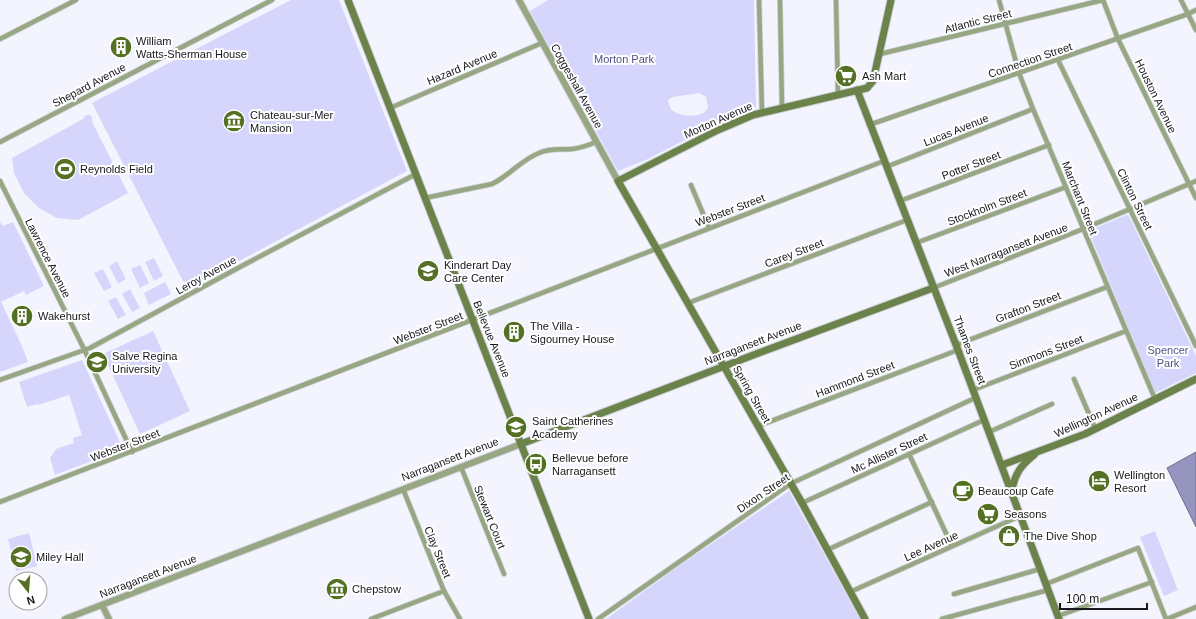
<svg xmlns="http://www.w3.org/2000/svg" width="1196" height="619" font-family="Helvetica,sans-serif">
	<rect width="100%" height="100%" fill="#f3f4fd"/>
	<!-- green -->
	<g fill="#d6d6fd" fill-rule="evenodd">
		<path d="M291 0H339L407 171 187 289 92 103Z"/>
		<path d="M548 0H754L756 107 738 113 720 122 648 159 618 171 530 11ZM699 93 706 97 708 108C706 110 704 113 701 114 693 117 677 116 671 109 669 106 669 103 668 100L673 97Z"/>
		<path d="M86 115H90L92 117V122L128 193 78 220 57 218 39 208 24 193 14 173 12 158 83 119Z"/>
		<path d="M1126 215 1129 216 1196 356V373L1155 393 1091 237V233L1093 229Z"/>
		<path d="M0 222 3 226 13 222 44 286 26 295 24 291 1 302 21 344 28 362 0 372Z"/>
		<path d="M154 258 163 276 154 281 145 262Z"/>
		<path d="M117 261 126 279 118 284 109 266Z"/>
		<path d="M140 265 149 283 140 288 131 269Z"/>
		<path d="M103 269 112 287 104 291 94 273Z"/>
		<path d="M165 282 171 294 149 305 144 293Z"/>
		<path d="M130 289 140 308 132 312 122 294Z"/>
		<path d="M116 297 126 315 118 319 108 301Z"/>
		<path d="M153 331 190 411 140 434 103 354Z"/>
		<path d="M82 360 123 449 55 475 50 458 56 449 74 443 73 438 82 435 69 395 38 405 37 404 27 407 19 382Z"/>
		<path d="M789 491 860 619H606L680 565Z"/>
		<path d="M1155 531 1178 590 1164 596 1140 537Z"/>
		<path d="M29 533 37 566 16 571 8 539Z"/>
	</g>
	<!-- water -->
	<path fill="#9595bf" stroke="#6f6f8e" d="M1196 452V527L1167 468Z"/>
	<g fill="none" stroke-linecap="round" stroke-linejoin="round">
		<!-- minor casing -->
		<g stroke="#d0d1d9" stroke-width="6">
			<g id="minor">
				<path d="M759 0 762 112"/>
				<path d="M780 0 782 108"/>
				<path d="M836 0 838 94"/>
				<path d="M999 0 1019 73 1033 109 1155 399"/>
				<path d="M1103 0 1118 39 1196 198"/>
				<path d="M1181 0 1196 30"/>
				<path d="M0 39 76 0"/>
				<path d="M880 54 1103 0"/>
				<path d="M1058 60 1196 346"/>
				<path d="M390 108 542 43"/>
				<path d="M869 125 1188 14 1196 10"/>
				<path d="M0 142 272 0"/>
				<path d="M886 167 1033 109"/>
				<path d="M0 181 85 351 132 452"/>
				<path d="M691 185 709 228"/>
				<path d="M425 198 492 184C509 176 521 160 539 153 550 148 561 150 572 149 581 148 589 145 596 142"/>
				<path d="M900 201 1049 145"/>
				<path d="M916 243 1066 187"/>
				<path d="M933 288 1083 229 1196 181"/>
				<path d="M688 303 907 220"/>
				<path d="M956 345 1107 287"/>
				<path d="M1074 379 1095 428"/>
				<path d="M0 380 90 348 238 268 416 174"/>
				<path d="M973 390 1126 331"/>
				<path d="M758 426 958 350"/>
				<path d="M989 432 1052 404"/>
				<path d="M909 454 952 546"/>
				<path d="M461 467 504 574"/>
				<path d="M403 489 444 591 460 619"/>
				<path d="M0 502 884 161"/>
				<path d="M802 503 984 420"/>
				<path d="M827 550 932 502"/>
				<path d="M1046 584 1138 548 1166 619"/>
				<path d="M850 592 1020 516"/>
				<path d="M954 594 1040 569"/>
				<path d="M1058 616 1152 582"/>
				<path d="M371 619 444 591"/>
				<path d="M598 619 790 484 975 398"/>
				<path d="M942 619 1048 590"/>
				<path d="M1167 619 1196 607"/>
			</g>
		</g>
		<!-- tertiary casing -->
		<g stroke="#d0d1d9" stroke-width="8">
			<g id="tertiary">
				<path d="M519 0 618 181"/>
				<path d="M102 605 109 619"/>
				<path d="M65 619 521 444"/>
			</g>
		</g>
		<!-- secondary casing -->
		<g stroke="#d0d1d9" stroke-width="9">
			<g id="secondary">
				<path d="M348 0 589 619"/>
				<path d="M857 90 958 350 1059 619"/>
				<path d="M521 444 756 354 933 288"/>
				<path d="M1002 465 1085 434 1196 379"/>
				<path d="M1012 491C1014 475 1021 465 1034 455"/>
				<path d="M865 619 802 503 618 181 718 130 753 115 867 88 873 81 891 0"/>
			</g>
		</g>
		<!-- minor -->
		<use href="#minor" stroke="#98a783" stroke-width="4.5"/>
		<!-- tertiary -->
		<use href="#tertiary" stroke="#98a783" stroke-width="6"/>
		<!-- secondary -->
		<use href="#secondary" stroke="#6b824b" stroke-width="7"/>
	</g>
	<!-- icons -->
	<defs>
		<g id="building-disc" transform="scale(1.15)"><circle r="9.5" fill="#547023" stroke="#fff"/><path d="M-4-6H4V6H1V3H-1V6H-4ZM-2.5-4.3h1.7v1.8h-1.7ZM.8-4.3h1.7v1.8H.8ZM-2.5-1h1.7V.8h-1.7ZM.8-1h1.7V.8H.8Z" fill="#fff"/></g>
		<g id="supermarket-disc" transform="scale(1.15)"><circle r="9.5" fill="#547023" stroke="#fff"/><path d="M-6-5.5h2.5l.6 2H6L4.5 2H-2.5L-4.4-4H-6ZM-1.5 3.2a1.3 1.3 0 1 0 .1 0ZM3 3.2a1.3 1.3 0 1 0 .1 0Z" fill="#fff"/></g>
		<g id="museum-disc" transform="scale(1.15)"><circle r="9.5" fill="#547023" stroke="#fff"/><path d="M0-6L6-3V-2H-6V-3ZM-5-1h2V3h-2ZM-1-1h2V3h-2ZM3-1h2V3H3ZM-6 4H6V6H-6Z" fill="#fff"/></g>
		<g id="stadium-disc" transform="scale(1.15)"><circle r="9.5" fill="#547023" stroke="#fff"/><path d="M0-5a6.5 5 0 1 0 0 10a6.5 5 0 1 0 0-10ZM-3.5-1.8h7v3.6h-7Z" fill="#fff"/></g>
		<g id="school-disc" transform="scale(1.15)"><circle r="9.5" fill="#547023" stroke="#fff"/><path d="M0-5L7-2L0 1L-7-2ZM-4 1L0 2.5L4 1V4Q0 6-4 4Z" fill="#fff"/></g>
		<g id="university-disc" transform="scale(1.15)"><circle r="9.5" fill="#547023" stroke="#fff"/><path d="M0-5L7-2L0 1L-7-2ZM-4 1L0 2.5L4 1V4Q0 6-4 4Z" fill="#fff"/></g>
		<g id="bus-disc" transform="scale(1.15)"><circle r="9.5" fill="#547023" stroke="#fff"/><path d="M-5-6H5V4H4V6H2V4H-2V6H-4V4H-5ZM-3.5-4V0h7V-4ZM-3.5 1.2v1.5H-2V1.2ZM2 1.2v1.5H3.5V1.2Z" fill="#fff"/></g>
		<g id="hotel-disc" transform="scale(1.15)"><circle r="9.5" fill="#547023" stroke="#fff"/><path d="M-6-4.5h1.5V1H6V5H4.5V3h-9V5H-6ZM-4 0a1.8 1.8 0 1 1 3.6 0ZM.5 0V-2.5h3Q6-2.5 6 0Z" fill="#fff"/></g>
		<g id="cafe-disc" transform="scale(1.15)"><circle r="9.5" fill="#547023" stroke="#fff"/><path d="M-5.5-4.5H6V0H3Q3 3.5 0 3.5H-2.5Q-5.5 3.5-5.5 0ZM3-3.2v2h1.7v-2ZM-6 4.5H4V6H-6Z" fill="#fff"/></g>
		<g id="shop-disc" transform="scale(1.15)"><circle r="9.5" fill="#547023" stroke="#fff"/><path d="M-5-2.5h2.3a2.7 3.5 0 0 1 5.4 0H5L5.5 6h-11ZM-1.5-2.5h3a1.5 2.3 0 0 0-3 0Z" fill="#fff"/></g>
	</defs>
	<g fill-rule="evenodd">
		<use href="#building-disc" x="121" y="47"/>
		<use href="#supermarket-disc" x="846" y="76"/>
		<use href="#museum-disc" x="234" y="121"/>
		<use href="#stadium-disc" x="65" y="169"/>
		<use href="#school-disc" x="428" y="271"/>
		<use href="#building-disc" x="22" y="316"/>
		<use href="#building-disc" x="514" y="332"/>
		<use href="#university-disc" x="97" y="362"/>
		<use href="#school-disc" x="516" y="427"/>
		<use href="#bus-disc" x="536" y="464"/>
		<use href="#hotel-disc" x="1099" y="481"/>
		<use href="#cafe-disc" x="963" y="491"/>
		<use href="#supermarket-disc" x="988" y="514"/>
		<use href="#shop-disc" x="1009" y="536"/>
		<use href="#university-disc" x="21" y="557"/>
		<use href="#museum-disc" x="337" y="589"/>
	</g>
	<g text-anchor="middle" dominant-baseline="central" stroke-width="4" stroke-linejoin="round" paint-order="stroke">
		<!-- street labels -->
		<g font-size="11" fill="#17171c" stroke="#fff">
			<text transform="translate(978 21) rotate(-14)">Atlantic Street</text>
			<text transform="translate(1030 60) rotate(-19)">Connection Street</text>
			<text transform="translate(462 67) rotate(-23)">Hazard Avenue</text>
			<text transform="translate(89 85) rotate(-28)">Shepard Avenue</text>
			<text transform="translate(577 86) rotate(61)">Coggeshall Avenue</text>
			<text transform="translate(1156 96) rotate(64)">Houston Avenue</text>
			<text transform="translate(718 120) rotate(-24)">Morton Avenue</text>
			<text transform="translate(956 130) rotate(-22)">Lucas Avenue</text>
			<text transform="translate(971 165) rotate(-21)">Potter Street</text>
			<text transform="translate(1080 198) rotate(68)">Marchant Street</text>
			<text transform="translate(1135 199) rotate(64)">Clinton Street</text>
			<text transform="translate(987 207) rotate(-21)">Stockholm Street</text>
			<text transform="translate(730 210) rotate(-21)">Webster Street</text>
			<text transform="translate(1006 250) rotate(-21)">West Narragansett Avenue</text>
			<text transform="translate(794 253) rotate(-21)">Carey Street</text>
			<text transform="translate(48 258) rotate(63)">Lawrence Avenue</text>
			<text transform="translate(206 275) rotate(-29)">Leroy Avenue</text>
			<text transform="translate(1028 307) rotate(-21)">Grafton Street</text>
			<text transform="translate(428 328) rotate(-21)">Webster Street</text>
			<text transform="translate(492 339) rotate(68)">Bellevue Avenue</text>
			<text transform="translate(753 343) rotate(-21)">Narragansett Avenue</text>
			<text transform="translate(970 350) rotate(69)">Thames Street</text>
			<text transform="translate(1046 352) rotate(-21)">Simmons Street</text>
			<text transform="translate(855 379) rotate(-21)">Hammond Street</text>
			<text transform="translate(752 394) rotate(60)">Spring Street</text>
			<text transform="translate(1096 415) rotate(-25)">Wellington Avenue</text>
			<text transform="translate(125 445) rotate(-21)">Webster Street</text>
			<text transform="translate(889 453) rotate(-25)">Mc Allister Street</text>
			<text transform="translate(450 459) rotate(-21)">Narragansett Avenue</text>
			<text transform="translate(763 493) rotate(-34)">Dixon Street</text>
			<text transform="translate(490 517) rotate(68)">Stewart Court</text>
			<text transform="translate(931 546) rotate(-24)">Lee Avenue</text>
			<text transform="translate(438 552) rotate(68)">Clay Street</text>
			<text transform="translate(148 576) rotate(-21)">Narragansett Avenue</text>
		</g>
		<!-- poi labels -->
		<g font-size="11" fill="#17171c" stroke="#fff" text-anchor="start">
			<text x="136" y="41">William<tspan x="136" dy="13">Watts-Sherman House</tspan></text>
			<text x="862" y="76">Ash Mart</text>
			<text x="250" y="115">Chateau-sur-Mer<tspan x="250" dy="13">Mansion</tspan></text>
			<text x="80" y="169">Reynolds Field</text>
			<text x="444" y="265">Kinderart Day<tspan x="444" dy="13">Care Center</tspan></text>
			<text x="38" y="316">Wakehurst</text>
			<text x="530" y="326">The Villa -<tspan x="530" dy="13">Sigourney House</tspan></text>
			<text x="112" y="356">Salve Regina<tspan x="112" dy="13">University</tspan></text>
			<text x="532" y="421">Saint Catherines<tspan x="532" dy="13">Academy</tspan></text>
			<text x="552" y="458">Bellevue before<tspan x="552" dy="13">Narragansett</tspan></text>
			<text x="1114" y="475">Wellington<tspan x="1114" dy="13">Resort</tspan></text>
			<text x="978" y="491">Beaucoup Cafe</text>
			<text x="1004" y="514">Seasons</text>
			<text x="1024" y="536">The Dive Shop</text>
			<text x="36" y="557">Miley Hall</text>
			<text x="352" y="589">Chepstow</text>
		</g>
		<!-- park labels -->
		<g font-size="11" fill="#524f88" stroke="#fff">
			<text x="624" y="59">Morton Park</text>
			<text x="1168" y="350">Spencer<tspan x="1168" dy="13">Park</tspan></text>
		</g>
	</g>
	<!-- north arrow -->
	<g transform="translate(28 591) rotate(163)"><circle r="19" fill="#ffffff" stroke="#a2a2a4"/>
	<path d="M0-3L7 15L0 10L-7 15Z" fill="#547023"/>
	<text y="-6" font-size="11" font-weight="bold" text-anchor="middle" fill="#17171c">N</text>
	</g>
	<!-- scale -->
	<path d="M1060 603v6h87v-6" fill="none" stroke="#17171c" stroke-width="2"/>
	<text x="1066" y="603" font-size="12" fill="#17171c" stroke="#ffffff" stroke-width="3" paint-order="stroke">100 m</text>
</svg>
